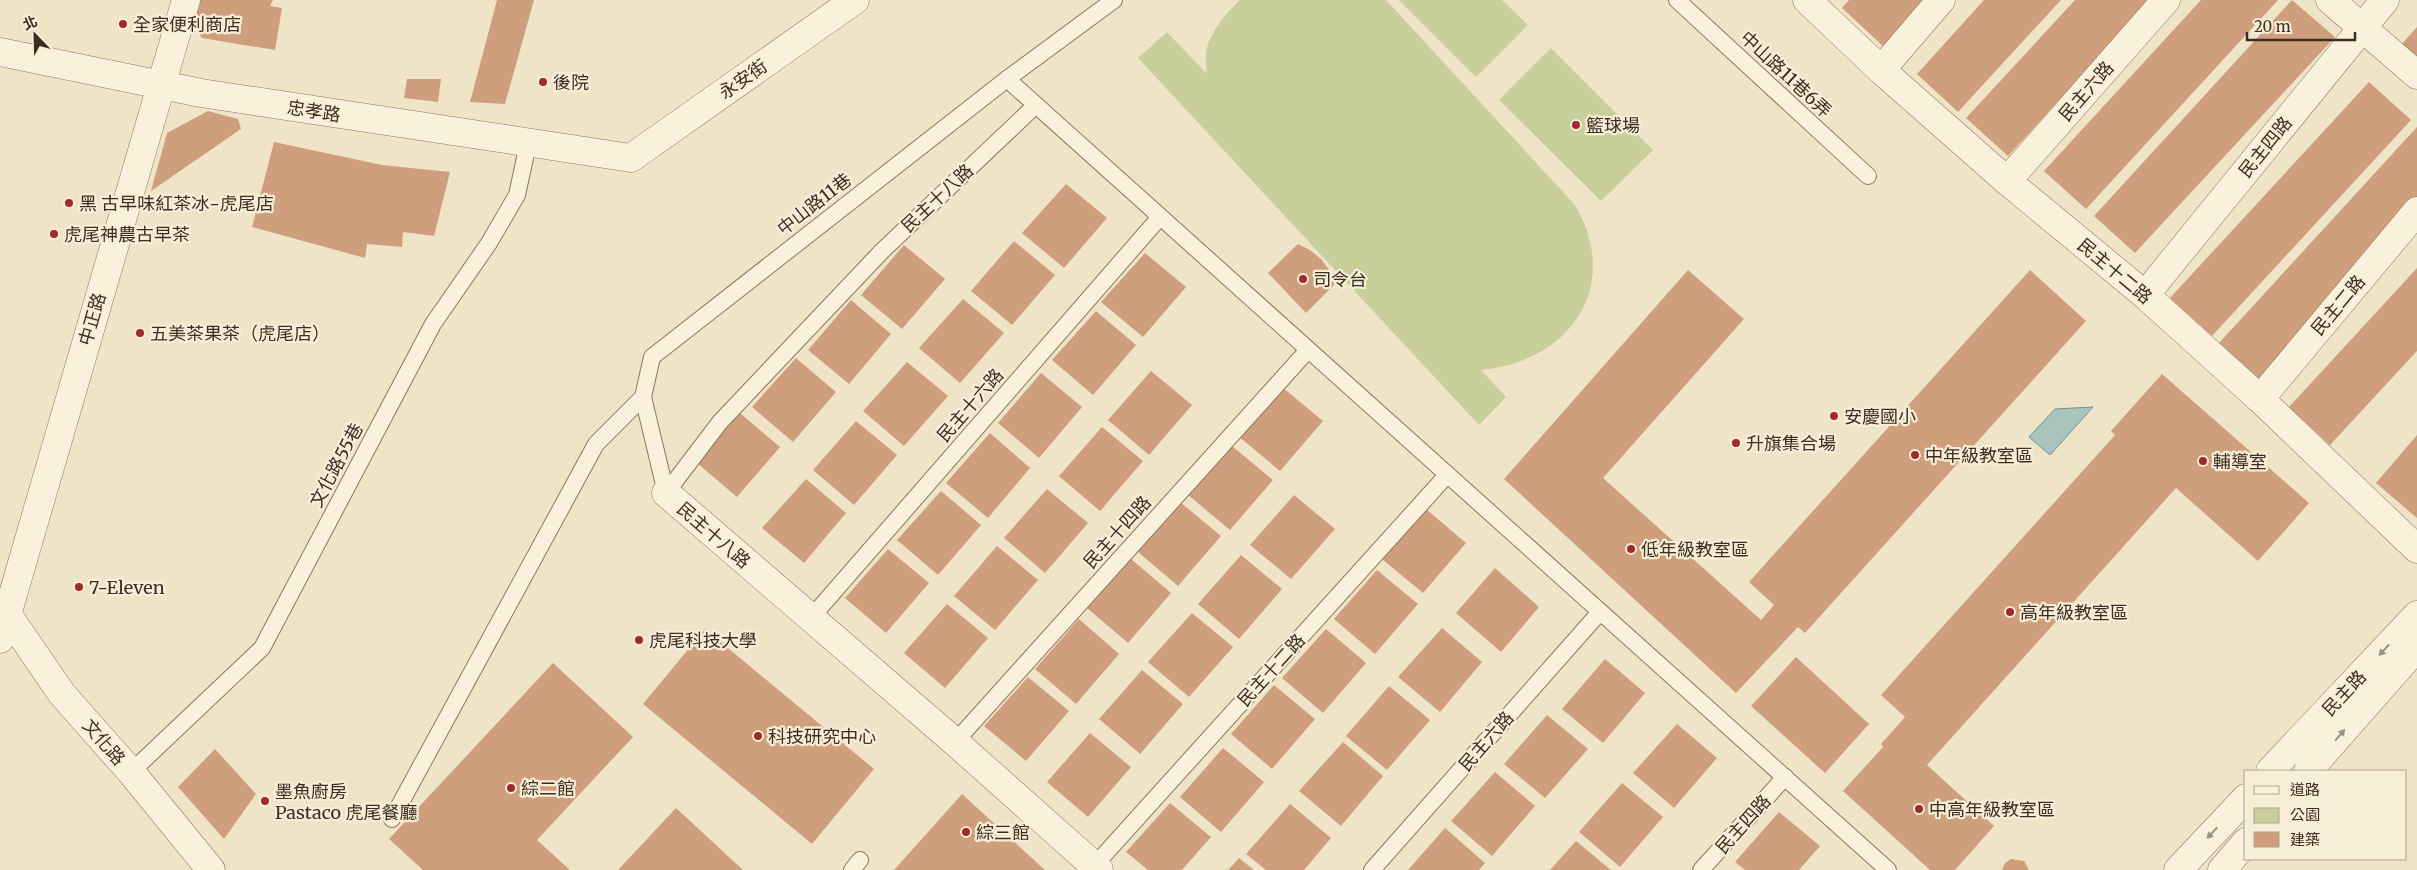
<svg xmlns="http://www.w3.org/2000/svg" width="2417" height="870" font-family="Merriweather,'Noto Sans TC',serif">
	<rect width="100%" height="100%" fill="#f0e4c8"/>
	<!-- green -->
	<g fill="#c9cf9b">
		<path d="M1240 0H1386L1575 205C1623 287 1569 362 1481 370L1506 397 1479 425 1138 58 1167 32 1206 73C1207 67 1206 60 1206 53 1209 33 1226 13 1240 0Z"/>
		<path d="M1399 0H1502L1528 25 1476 77Z"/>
		<path d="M1551 48 1653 150 1601 201 1499 100Z"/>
	</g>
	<!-- water -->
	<path fill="#a9c4bc" stroke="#6f938a" d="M2093 407 2050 455 2029 437 2055 409Z"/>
	<!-- building -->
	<g fill="#cf9f7d">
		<path d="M197 0H273L270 6 282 8 275 50 202 38 191 21Z"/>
		<path d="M497 0H534L505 104 470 102Z"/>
		<path d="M1849 0H1926L1883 46 1842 8Z"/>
		<path d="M1984 0H2061L1958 112 1917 74Z"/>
		<path d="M2075 0H2151L2008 156 1966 118Z"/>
		<path d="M2201 0H2278L2086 209 2044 171Z"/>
		<path d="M2292 0 2335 37 2135 253 2094 216Z"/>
		<path d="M2417 27V62L2399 47Z"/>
		<path d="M407 79H441L438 102 404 98Z"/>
		<path d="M2369 82 2411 120 2212 336 2170 298Z"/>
		<path d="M208 111 238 119 241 129 151 191 167 133Z"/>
		<path d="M2417 127V210L2261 381 2219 343Z"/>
		<path d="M274 142 382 165 450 172 434 236 403 232 402 247 367 244 365 258 252 227Z"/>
		<path d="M1066 184 1107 218 1064 268 1022 233Z"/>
		<path d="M1014 241 1055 275 1012 325 971 291Z"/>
		<path d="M1298 244 1310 250 1321 259 1330 271 1335 284 1306 313 1268 273Z"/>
		<path d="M904 245 945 279 902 329 861 295Z"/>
		<path d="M1145 253 1186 287 1143 337 1101 302Z"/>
		<path d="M2417 268V351L2330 445 2289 407Z"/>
		<path d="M1688 270 1744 319 1603 478 1761 620 1774 605 1749 582 2030 270 2086 321 1805 633 1798 627 1736 693 1504 479Z"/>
		<path d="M963 299 1004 333 960 383 919 348Z"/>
		<path d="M851 300 891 334 849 384 808 350Z"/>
		<path d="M1096 311 1136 345 1093 395 1052 360Z"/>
		<path d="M796 358 836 392 793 442 752 407Z"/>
		<path d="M907 362 948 396 904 446 863 411Z"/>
		<path d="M1151 371 1192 405 1149 455 1108 420Z"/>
		<path d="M1041 373 1082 407 1039 458 998 423Z"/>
		<path d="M2162 374 2309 503 2258 561 2176 488 1927 765 1994 826 1955 870H1930L1843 791 1883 747 1881 744 1905 717 1881 695 2115 435 2111 431Z"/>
		<path d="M1282 387 1323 421 1280 471 1238 436Z"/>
		<path d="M740 413 780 447 737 497 696 462Z"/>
		<path d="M856 421 897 455 854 505 813 470Z"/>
		<path d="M1102 427 1143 461 1100 511 1059 476Z"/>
		<path d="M990 433 1030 468 988 518 946 483Z"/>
		<path d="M2417 435V518L2376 483Z"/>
		<path d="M1232 446 1273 480 1230 530 1188 495Z"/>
		<path d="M806 479 846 513 804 563 762 528Z"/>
		<path d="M1047 489 1088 523 1045 573 1004 538Z"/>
		<path d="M941 491 981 525 938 575 897 540Z"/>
		<path d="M1294 495 1335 529 1291 579 1250 545Z"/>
		<path d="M1180 502 1221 536 1178 586 1137 551Z"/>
		<path d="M1426 509 1466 543 1423 593 1382 559Z"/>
		<path d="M997 546 1038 580 995 630 954 596Z"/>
		<path d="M888 549 929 583 886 633 845 598Z"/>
		<path d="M1241 555 1282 589 1239 639 1198 604Z"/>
		<path d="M1131 559 1171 593 1128 643 1087 608Z"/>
		<path d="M1495 568 1539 607 1501 652 1456 613Z"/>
		<path d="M1377 570 1418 604 1375 654 1334 619Z"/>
		<path d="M947 604 988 638 945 688 904 653Z"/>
		<path d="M1192 613 1233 647 1189 697 1148 662Z"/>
		<path d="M1079 619 1119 654 1076 704 1035 669Z"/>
		<path d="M1442 628 1482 662 1440 712 1398 677Z"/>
		<path d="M705 629 874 769 812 844 643 704Z"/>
		<path d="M1326 629 1366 663 1323 713 1282 678Z"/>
		<path d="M1796 657 1869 724 1825 773 1751 706Z"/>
		<path d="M1605 659 1645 693 1603 743 1562 709Z"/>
		<path d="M553 663 633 737 537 840 570 870H423L389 839Z"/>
		<path d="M1142 670 1183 704 1140 754 1099 719Z"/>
		<path d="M1028 677 1069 711 1026 761 984 726Z"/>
		<path d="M1274 685 1315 719 1272 769 1231 734Z"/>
		<path d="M1389 686 1430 720 1387 770 1346 736Z"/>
		<path d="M1547 715 1588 749 1545 798 1504 764Z"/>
		<path d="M1677 724 1717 758 1674 808 1633 773Z"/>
		<path d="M1090 733 1131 767 1088 817 1047 782Z"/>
		<path d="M1343 742 1383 776 1341 826 1299 791Z"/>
		<path d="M1223 748 1264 782 1221 832 1180 797Z"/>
		<path d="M215 749 256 794 224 839 178 787Z"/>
		<path d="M1495 772 1535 806 1492 856 1451 821Z"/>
		<path d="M1622 783 1663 817 1620 867 1579 832Z"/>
		<path d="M962 794 1045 870H894Z"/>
		<path d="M1170 803 1211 837 1182 870H1148L1126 852Z"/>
		<path d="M1290 804 1331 838 1304 870H1266L1246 854Z"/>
		<path d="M676 808 743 870H618Z"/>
		<path d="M1779 812 1820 846 1799 870H1745L1735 862Z"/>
		<path d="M1445 828 1485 863 1479 870H1408Z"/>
		<path d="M1576 841 1611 870H1550Z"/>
		<path d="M1239 858 1254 870H1228Z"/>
		<path d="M2011 859 2024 861 2029 870H2002L2005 863Z"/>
	</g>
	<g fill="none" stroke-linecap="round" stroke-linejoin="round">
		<!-- lane casing -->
		<g stroke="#8d765c" stroke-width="18">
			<g id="lane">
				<path d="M1677 0 1868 176"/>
				<path d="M1007 79 1888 870"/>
				<path d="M666 493 643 397 652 357 1007 79 1114 0"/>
				<path d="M666 493 720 422 882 251 1036 105"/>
				<path d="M810 619 1160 217"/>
				<path d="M955 742 1308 350"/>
				<path d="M131 772 262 648 433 324 489 243 517 195 528 144"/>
				<path d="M392 819 596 444 643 397"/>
				<path d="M1094 866 1447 475"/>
				<path d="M852 870 860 860"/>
				<path d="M1372 870 1600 612"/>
				<path d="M1701 870 1785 777"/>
			</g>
		</g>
		<!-- street casing -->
		<g stroke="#8d765c" stroke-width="29">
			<g id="street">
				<path d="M1807 0 1881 70 2007 181 2145 295 2260 399 2417 549"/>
				<path d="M2330 0 2417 75"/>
				<path d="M0 52 201 93 631 158 855 0"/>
				<path d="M1881 70 1941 0"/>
				<path d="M2007 181 2166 0"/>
				<path d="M2145 295 2385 0"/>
				<path d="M2260 399 2417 211"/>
				<path d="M666 493 955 742 1099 870"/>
				<path d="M0 613 7 614 62 694 131 772 211 870"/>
				<path d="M0 639 186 0"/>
				<path d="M2270 771 2417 615"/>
				<path d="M2308 771 2417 647"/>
				<path d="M2178 870 2246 798"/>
				<path d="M2222 870 2246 842"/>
			</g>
		</g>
		<!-- lane -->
		<use href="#lane" stroke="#faf1dc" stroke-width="16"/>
		<!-- street -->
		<use href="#street" stroke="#faf1dc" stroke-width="28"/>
	</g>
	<!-- one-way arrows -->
	<defs><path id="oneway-solid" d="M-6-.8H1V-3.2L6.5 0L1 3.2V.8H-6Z" transform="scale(1.25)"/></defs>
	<g fill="#9c907e">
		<use href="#oneway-solid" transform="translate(2384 650) rotate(133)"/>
		<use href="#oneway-solid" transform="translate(2340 735) rotate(-49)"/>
		<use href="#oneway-solid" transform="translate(2212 833) rotate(133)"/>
	</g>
	<!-- markers -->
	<g fill="#9e2a2b" stroke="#f7eed8" stroke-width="2">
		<circle cx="123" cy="24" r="5"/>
		<circle cx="543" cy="82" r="5"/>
		<circle cx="1576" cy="125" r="5"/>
		<circle cx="69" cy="203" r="5"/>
		<circle cx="54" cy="234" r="5"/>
		<circle cx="1303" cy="279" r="5"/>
		<circle cx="140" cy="333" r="5"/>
		<circle cx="1834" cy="416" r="5"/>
		<circle cx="1736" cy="443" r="5"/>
		<circle cx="1915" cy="455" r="5"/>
		<circle cx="2203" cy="461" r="5"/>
		<circle cx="1631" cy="549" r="5"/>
		<circle cx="79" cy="587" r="5"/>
		<circle cx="2010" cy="612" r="5"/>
		<circle cx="639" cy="640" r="5"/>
		<circle cx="758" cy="736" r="5"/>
		<circle cx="511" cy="788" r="5"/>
		<circle cx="265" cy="801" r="5"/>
		<circle cx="1919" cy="809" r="5"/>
		<circle cx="966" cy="832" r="5"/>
	</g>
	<g text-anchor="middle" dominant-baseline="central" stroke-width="4.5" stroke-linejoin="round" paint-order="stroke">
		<!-- poi labels -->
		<g font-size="18" fill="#3d2e20" stroke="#f7eed8" text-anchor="start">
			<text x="133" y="24">全家便利商店</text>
			<text x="553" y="82">後院</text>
			<text x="1586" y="125">籃球場</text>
			<text x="79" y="203">黑 古早味紅茶冰-虎尾店</text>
			<text x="64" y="234">虎尾神農古早茶</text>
			<text x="1313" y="279">司令台</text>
			<text x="150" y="333">五美茶果茶（虎尾店）</text>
			<text x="1844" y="416">安慶國小</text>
			<text x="1746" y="443">升旗集合場</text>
			<text x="1925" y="455">中年級教室區</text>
			<text x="2213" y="461">輔導室</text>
			<text x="1641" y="549">低年級教室區</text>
			<text x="89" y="587">7-Eleven</text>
			<text x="2020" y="612">高年級教室區</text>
			<text x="649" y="640">虎尾科技大學</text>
			<text x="768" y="736">科技研究中心</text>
			<text x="521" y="788">綜二館</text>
			<text x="275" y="791">墨魚廚房<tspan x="275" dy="21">Pastaco 虎尾餐廳</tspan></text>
			<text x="1929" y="809">中高年級教室區</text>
			<text x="976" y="832">綜三館</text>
		</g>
		<!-- street labels -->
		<g font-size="18" fill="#3d2e20" stroke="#f7eed8">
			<text transform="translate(1786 74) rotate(43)">中山路11巷6弄</text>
			<text transform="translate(743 79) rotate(-35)">永安街</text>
			<text transform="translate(2086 91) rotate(-49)">民主六路</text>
			<text transform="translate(314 111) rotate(9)">忠孝路</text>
			<text transform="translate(2265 147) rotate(-51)">民主四路</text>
			<text transform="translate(937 198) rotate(-43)">民主十八路</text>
			<text transform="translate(814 204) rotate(-38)">中山路11巷</text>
			<text transform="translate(2115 271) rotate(40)">民主十二路</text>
			<text transform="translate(2338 305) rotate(-50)">民主二路</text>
			<text transform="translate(92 319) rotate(-74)">中正路</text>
			<text transform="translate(970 405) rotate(-49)">民主十六路</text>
			<text transform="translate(336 465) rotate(-62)">文化路55巷</text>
			<text transform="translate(1117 532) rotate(-48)">民主十四路</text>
			<text transform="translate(714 535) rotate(41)">民主十八路</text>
			<text transform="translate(1271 670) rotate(-48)">民主十二路</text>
			<text transform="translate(2344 693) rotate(-47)">民主路</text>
			<text transform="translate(1486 741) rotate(-49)">民主六路</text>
			<text transform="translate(104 742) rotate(49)">文化路</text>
			<text transform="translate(1743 824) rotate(-48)">民主四路</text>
		</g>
	</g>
	<!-- legend -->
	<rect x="2244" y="770" width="162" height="90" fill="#f7eed8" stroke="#ada18e"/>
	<rect x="2254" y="786" width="25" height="8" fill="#faf1dc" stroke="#ada18e"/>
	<text x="2290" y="795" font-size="15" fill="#3d2e20">道路</text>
	<rect x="2254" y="808" width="25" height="15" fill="#c9cf9b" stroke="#ada18e"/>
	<text x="2290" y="820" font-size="15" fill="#3d2e20">公園</text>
	<rect x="2254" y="832" width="25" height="15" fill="#cf9f7d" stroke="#ada18e"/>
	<text x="2290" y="845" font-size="15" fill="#3d2e20">建築</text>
	<!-- north arrow -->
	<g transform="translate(35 35) rotate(337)" stroke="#f7eed8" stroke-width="4" paint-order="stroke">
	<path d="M0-4L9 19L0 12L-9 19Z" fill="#3d2e20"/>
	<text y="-8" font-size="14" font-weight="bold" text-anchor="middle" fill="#3d2e20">北</text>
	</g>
	<!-- scale -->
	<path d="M2247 32v8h108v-8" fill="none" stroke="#3d2e20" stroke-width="2.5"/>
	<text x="2254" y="32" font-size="15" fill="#3d2e20" stroke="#f7eed8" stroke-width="4" paint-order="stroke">20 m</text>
</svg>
